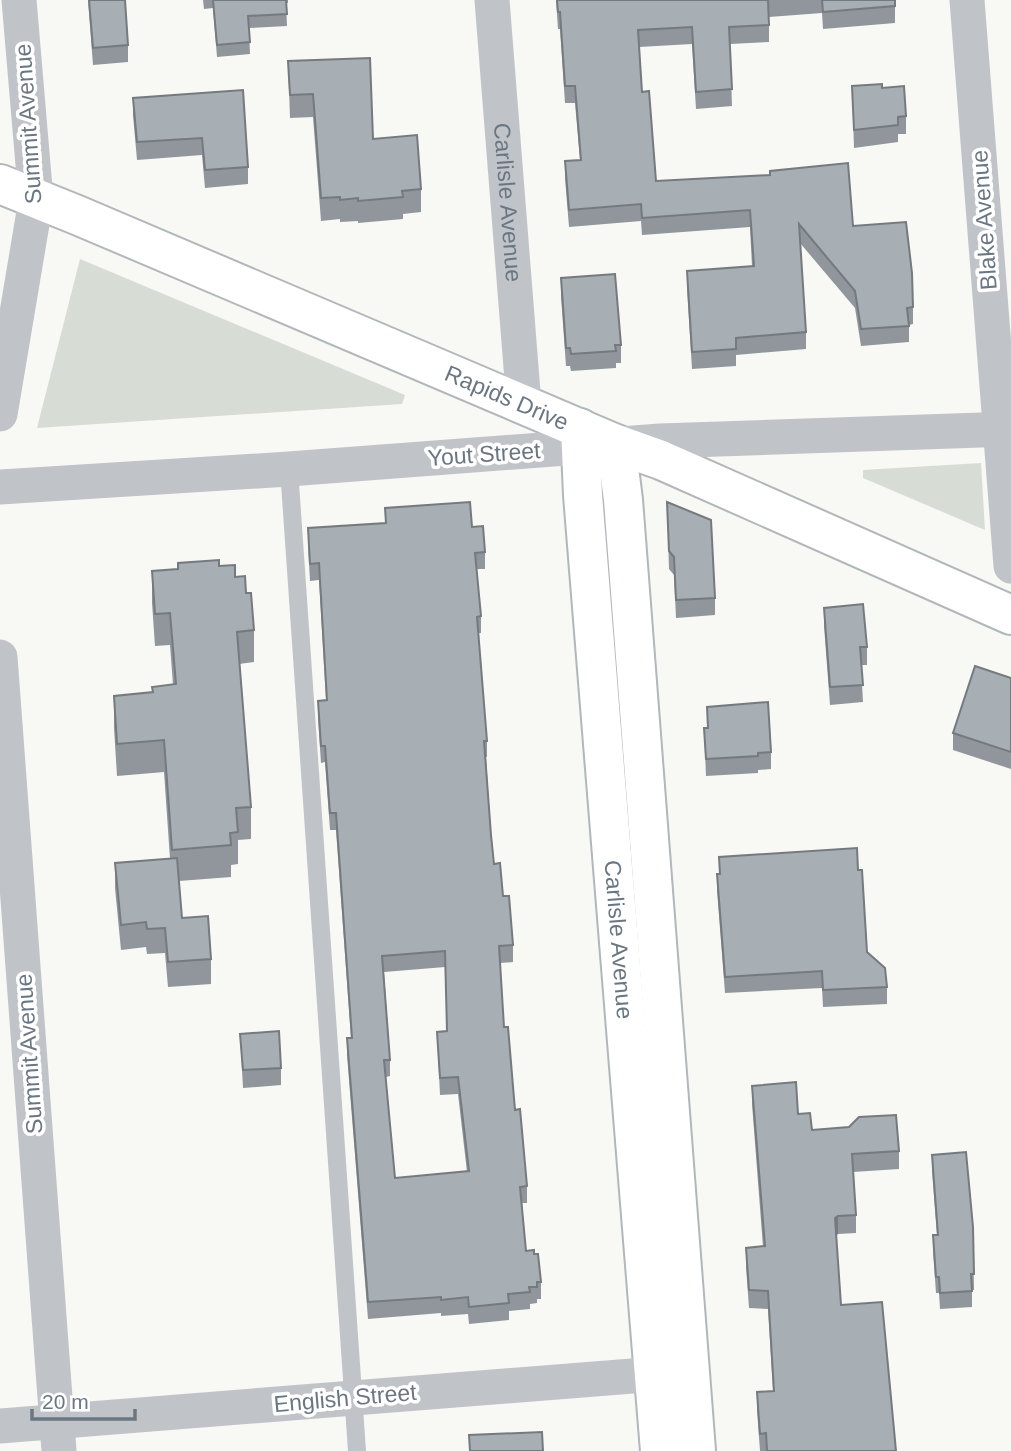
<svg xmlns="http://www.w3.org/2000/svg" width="1011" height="1451" font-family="Arial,sans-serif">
	<rect width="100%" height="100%" fill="#f8f8f5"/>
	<!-- green -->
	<g fill="#d7dcd5">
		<path d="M80 259 405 395 402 404 37 428Z"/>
		<path d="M981 463 985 530 863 478V470Z"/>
	</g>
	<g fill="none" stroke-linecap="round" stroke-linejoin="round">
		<!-- secondary casing -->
		<g stroke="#b2b7bb" stroke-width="42">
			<g id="secondary">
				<path id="s2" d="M0 184 77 215 616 444 661 460 1011 615"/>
				<path id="s3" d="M580 428 583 495 660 1451"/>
				<path d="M616 444 623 500 696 1451"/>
			</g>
		</g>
		<!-- lane -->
		<path stroke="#c0c3c7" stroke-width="18" d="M289 469 357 1451"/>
		<!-- street -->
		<g stroke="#c0c3c7" stroke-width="35">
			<path id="s1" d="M492 0 524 405"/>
			<path d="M967 0 1011 566"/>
			<path d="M0 414 36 200 19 0"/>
			<path d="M0 487 289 469 660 441 1011 429"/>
			<path d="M0 657 59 1451"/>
			<path d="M0 1426 683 1372"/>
		</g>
		<!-- secondary -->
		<use href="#secondary" stroke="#fff" stroke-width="38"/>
	</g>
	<!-- wall -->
	<g fill="#90969b" fill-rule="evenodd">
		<path d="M88 0H125L128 45V62L93 65Z"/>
		<path d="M203 0H288V3H286L287 26 249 28 250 54 217 57 213 8 204 9Z"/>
		<path d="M556 0H895V23L823 29 822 13 769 17V42L730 44 732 106 696 109 692 44 639 47 642 92 656 181 853 226 913 307V324L909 325V342L861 346 855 308 800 243 806 332V349L736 355V366L692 369 687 288V271L752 266 750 227 642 235 641 221 569 227 565 178V161L580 160 575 103H565L560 29H558Z"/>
		<path d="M288 61 373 139 421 189V212L403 214V219L358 223V221L340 222V219L321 221 313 117 290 118Z"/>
		<path d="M852 86 882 88 906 116V134H898V142L854 148Z"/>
		<path d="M243 90 248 167V184L205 188 202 155 137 160 133 115V98Z"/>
		<path d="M561 278 621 345V363H616V368L571 371 570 366H566L561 296Z"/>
		<path d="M667 502 715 598V615L676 618 674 575 669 569Z"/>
		<path d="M385 508 472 527 485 552V569H477L481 616V633H478L487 741V757H486L491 835 494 864 513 945V962L500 963 504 1027 515 1110 527 1186V1203H522L526 1251 541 1282V1299H537V1303L530 1304V1309L509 1311V1320L469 1324 468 1314 441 1316V1313L368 1319 347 1055V1038H351L336 830H330L325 762 321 763 318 718V701L326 700 319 580 310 581 308 545V528L385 523ZM445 967 447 1031 437 1032 440 1095 458 1094 467 1172 395 1178 386 1077 390 1076V1060L384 972Z"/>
		<path d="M219 566 235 577 246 593 254 630V662L239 664 251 807V839L238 840V864L231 865V877L179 881 182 918 211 959V984L168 987 165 953 147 954 146 947 121 950 115 888V863L170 859 164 772 117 776 114 728V696L152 692 173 685 170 645 155 646 152 603V571Z"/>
		<path d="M824 608 867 647V665H861L863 702 830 705 824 626Z"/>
		<path d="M1011 678V769L953 750V733Z"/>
		<path d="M707 707 771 752V769L758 770V773L706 776 704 728H707Z"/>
		<path d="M719 857 858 870 867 952 887 987V1004L823 1007 822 988 725 993 717 890V874H719Z"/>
		<path d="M240 1034 281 1068V1085L243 1088Z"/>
		<path d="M752 1086 798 1114 812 1130 899 1151V1169L853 1172 856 1215V1233L838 1234 836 1235 841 1305 896 1451H760L757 1410V1392L773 1391 768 1309 749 1308 746 1266V1248L763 1247 752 1104Z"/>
		<path d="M932 1155 973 1227 974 1290H972V1307L940 1309 939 1293H936L933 1251V1235H937L932 1171Z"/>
	</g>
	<!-- shaded-wall -->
	<path fill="#757a7e" d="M838 1216V1234L835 1236V1218Z"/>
	<!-- building -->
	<g fill="#a7aeb4" stroke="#757a7e" stroke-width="2" fill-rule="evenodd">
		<path d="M89 0H125L128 45 93 48Z"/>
		<path d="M213 0H286L287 14 248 16 250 42 217 45Z"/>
		<path d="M557 0H769H768L769 25 729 27 732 89 696 92 692 27 638 30 642 92 649 91 656 181 770 175V171L848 163 853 226 906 222 912 273 913 307 907 308 909 326 861 329 855 291 799 224 806 332 736 338V349L692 352 687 271 754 266 750 210 642 218 641 204 569 210 565 161 581 160 575 86H565L560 12H558Z"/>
		<path d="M822 0H895V6L823 12Z"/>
		<path d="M370 58 373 139 417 135 421 189 402 191 403 197 358 201V198L340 200V197L321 198 313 94 290 95 288 61Z"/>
		<path d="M882 84V88L904 86 906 116 898 117V125L854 130 852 86Z"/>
		<path d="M243 90 248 167 205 170 202 138 137 142 133 98Z"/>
		<path d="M615 274 621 345H615L616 351 571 354 570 348H566L561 278Z"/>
		<path d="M470 502 472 527 483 526 485 552 475 553 481 616 477 617 487 741H484L491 835 494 864 500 863 503 896H509L513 945 499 946 504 1027H508L515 1110 520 1109 527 1186 520 1187 526 1251 534 1250V1254H538L541 1282H537V1287H529L530 1292 508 1294 509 1303 469 1307 468 1297 441 1300V1297L368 1302 347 1038H352L336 813H330L325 746H321L318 701 327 700 319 563 310 564 308 528 386 523 385 508ZM445 951 447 1031 437 1032 440 1078 458 1077 469 1171 395 1178 384 1060H390L382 956Z"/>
		<path d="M667 502 711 520 715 598 676 600 674 557 669 551Z"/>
		<path d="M219 560V566L235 565V577L245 576 246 593H251L254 630 237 632 251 807 236 808 238 832 230 833 231 845 172 850 164 740 117 744 114 696 153 692 152 687 176 684 170 613 155 614 152 571 178 569V563Z"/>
		<path d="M863 604 867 647H860L863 685 830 687 824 608Z"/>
		<path d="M975 666 1011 678V752L953 733Z"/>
		<path d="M768 702 771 752 758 753V756L706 759 704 728H708L707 707Z"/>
		<path d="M857 848 858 870H862L867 952 885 968 887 987 823 990 822 971 725 977 717 874H720L719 857Z"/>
		<path d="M177 858 182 918 208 916 211 959 168 962 165 928 147 929 146 922 121 925 115 863Z"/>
		<path d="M279 1031 281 1068 243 1070 240 1034Z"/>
		<path d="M796 1082 798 1114 810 1113 812 1130 849 1127 859 1117 896 1115 899 1151 852 1154 856 1215 838 1216 835 1218 841 1305 882 1302 896 1451H767L766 1433 760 1434 757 1392 774 1391 768 1291 749 1290 746 1248 765 1246 752 1086Z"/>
		<path d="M966 1152 973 1227 974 1274H971L972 1291 940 1293 939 1277H936L933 1235H938L932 1155Z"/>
		<path d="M542 1432 543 1451H470L469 1435Z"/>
	</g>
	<g text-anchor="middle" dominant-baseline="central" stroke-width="7" stroke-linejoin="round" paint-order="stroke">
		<!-- street labels -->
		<g font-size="23" fill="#6a7783" stroke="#fff">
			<text transform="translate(28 124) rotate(-94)">Summit Avenue</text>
			<text stroke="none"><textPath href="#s1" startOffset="203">Carlisle Avenue</textPath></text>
			<text transform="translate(984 220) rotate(-94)">Blake Avenue</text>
			<text stroke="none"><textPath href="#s2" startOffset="550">Rapids Drive</textPath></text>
			<text transform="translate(484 454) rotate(-4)">Yout Street</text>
			<text stroke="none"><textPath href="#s3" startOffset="513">Carlisle Avenue</textPath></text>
			<text transform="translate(29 1054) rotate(-94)">Summit Avenue</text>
			<text transform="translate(345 1398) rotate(-5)">English Street</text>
		</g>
	</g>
	<!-- scale -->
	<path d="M32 1409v10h103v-10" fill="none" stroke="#6a7783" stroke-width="3.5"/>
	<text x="42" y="1409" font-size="21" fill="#6a7783" stroke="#ffffff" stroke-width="5" paint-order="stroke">20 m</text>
</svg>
